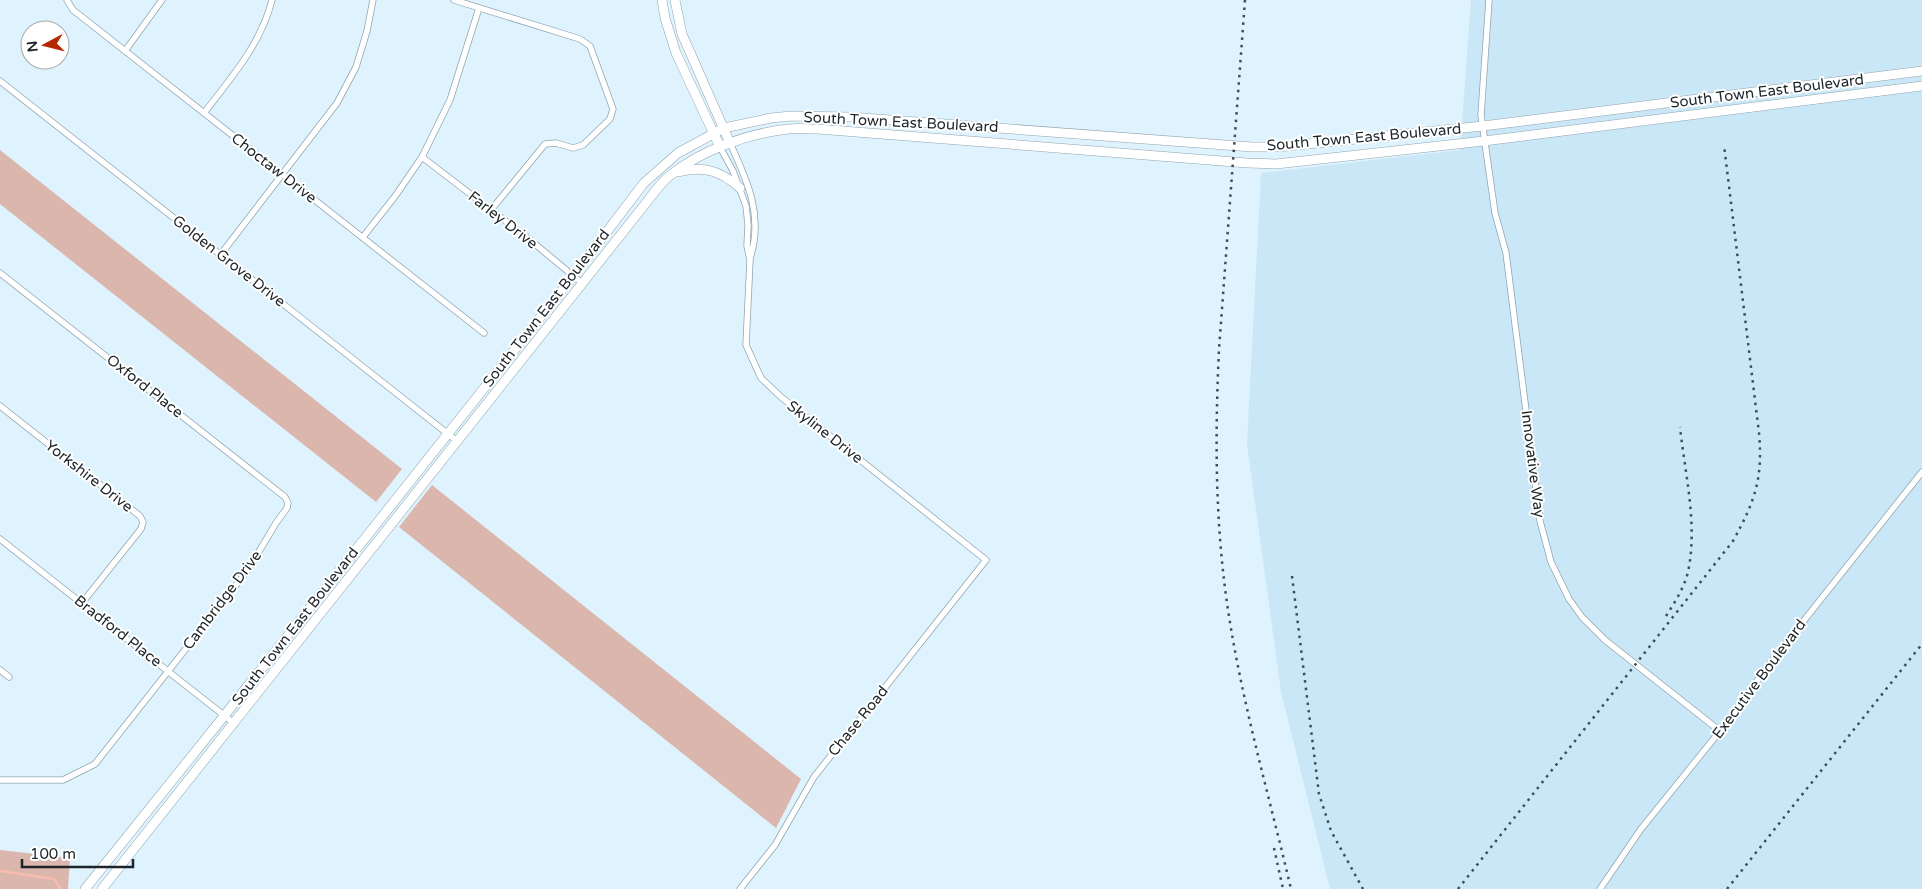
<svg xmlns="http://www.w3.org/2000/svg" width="1922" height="889" font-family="'Varela Round',sans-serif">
	<rect width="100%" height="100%" fill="#def3fe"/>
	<!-- built -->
	<path fill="#cae7f7" d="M1471 0H1922V889H1330L1281 692 1247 444 1261 173 1460 150Z"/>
	<!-- green -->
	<g fill="#dab6ad">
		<path d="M0 150 402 469 376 502 0 204Z"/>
		<path d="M432 485 801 779 776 828 399 527Z"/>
		<path d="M0 850 70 858 68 889H0Z"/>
	</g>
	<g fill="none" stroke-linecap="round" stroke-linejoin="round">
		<!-- stream -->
		<path stroke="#f8bcae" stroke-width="2.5" d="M0 871 54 879 61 889"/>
		<!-- minor casing -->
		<g stroke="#90a4ae" stroke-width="7">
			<g id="minor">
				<path d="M67 0 73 10 484 333"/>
				<path d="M454 0 580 39 590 46 613 109 610 119 583 145 573 148 556 143 545 144 491 210"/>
				<path d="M1489 0 1481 115 1495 213 1506 253 1540 521 1551 562 1569 599 1582 617 1605 640 1720 731"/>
				<path d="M125 51 162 0"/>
				<path d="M0 81 457 441"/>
				<path d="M204 113C231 78 261 44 272 0"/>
				<path d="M730 143C747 180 764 216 750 258"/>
				<path d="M720 147 733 171 746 206 748 225 747 246 750 260 746 345 761 378 781 397 986 560 814 777 775 845 740 889"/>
				<path d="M422 157 529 239 583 284"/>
				<path d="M363 237 396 195 422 157 450 100 479 8"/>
				<path d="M221 254 337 103 356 67 367 31 373 0"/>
				<path d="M0 273 285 497 288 503 287 508 276 523 248 570 95 764 63 780H0"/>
				<path d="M0 406 140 516 143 522 141 529 82 603"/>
				<path d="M0 539 235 724"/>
				<path d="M0 670 9 677"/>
				<path d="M1600 889 1641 829 1720 731 1771 662 1922 472"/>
			</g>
		</g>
		<!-- secondary casing -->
		<g stroke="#90a4ae" stroke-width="10">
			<g id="secondary">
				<path d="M662 0 665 18 676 53 720 147"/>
				<path d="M675 0 682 34 730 143"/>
				<path d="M678 172C703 165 721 171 740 188"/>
				<path d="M85 889 224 716 573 276 644 183 678 153 724 128 771 118 791 116 850 117 1252 147H1278L1483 126 1922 71"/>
				<path d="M102 889 646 203C653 194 660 184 668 177 701 150 746 134 788 129 798 128 808 129 818 129L1247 163 1276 164 1484 141 1922 86"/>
			</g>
		</g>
		<!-- minor -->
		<use href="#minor" stroke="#fff" stroke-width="5.5"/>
		<!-- secondary -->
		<use href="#secondary" stroke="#fff" stroke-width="9"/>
		<!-- rail -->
		<g stroke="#424d52" stroke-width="2.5" stroke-dasharray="2.5 5" stroke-linecap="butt">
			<path d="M1245 0 1219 349C1215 435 1215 519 1227 603 1241 700 1269 795 1291 889"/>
			<path d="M1292 576 1319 794 1331 831 1363 889"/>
			<path d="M1666 616C1675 602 1684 588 1688 572 1698 525 1685 474 1680 427"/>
			<path d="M1274 848 1283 889"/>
			<path d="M1458 889 1733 541C1755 501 1763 479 1759 433L1724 145"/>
			<path d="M1727 889 1922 644"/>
		</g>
	</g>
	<g text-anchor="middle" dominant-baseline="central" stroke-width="4" stroke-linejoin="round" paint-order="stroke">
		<!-- street labels -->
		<g font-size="15" fill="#1d2529" stroke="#fff">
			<text transform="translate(1767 91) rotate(-7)">South Town East Boulevard</text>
			<text transform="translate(901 122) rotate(3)">South Town East Boulevard</text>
			<text transform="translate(1364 137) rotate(-5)">South Town East Boulevard</text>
			<text transform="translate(274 168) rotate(38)">Choctaw Drive</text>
			<text transform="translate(503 220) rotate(38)">Farley Drive</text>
			<text transform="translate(229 261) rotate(38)">Golden Grove Drive</text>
			<text transform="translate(546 308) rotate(-52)">South Town East Boulevard</text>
			<text transform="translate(145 386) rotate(38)">Oxford Place</text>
			<text transform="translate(825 432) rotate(38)">Skyline Drive</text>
			<text transform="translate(1533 464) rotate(83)">Innovative Way</text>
			<text transform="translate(89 476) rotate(38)">Yorkshire Drive</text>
			<text transform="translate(222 600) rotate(-53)">Cambridge Drive</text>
			<text transform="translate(295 626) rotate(-52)">South Town East Boulevard</text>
			<text transform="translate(118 631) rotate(38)">Bradford Place</text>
			<text transform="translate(1759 679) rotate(-53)">Executive Boulevard</text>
			<text transform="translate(858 721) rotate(-51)">Chase Road</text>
		</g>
	</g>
	<!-- north arrow -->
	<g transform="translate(45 45) rotate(263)"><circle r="24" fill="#ffffff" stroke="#a5a8a9"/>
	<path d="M0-4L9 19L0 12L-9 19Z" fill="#b42802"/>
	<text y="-8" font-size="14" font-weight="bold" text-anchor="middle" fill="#1d2529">N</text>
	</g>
	<!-- scale -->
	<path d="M22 859v8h111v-8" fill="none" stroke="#1d2529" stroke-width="2.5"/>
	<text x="30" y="859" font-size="15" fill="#1d2529" stroke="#ffffff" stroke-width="4" paint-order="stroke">100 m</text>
</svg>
